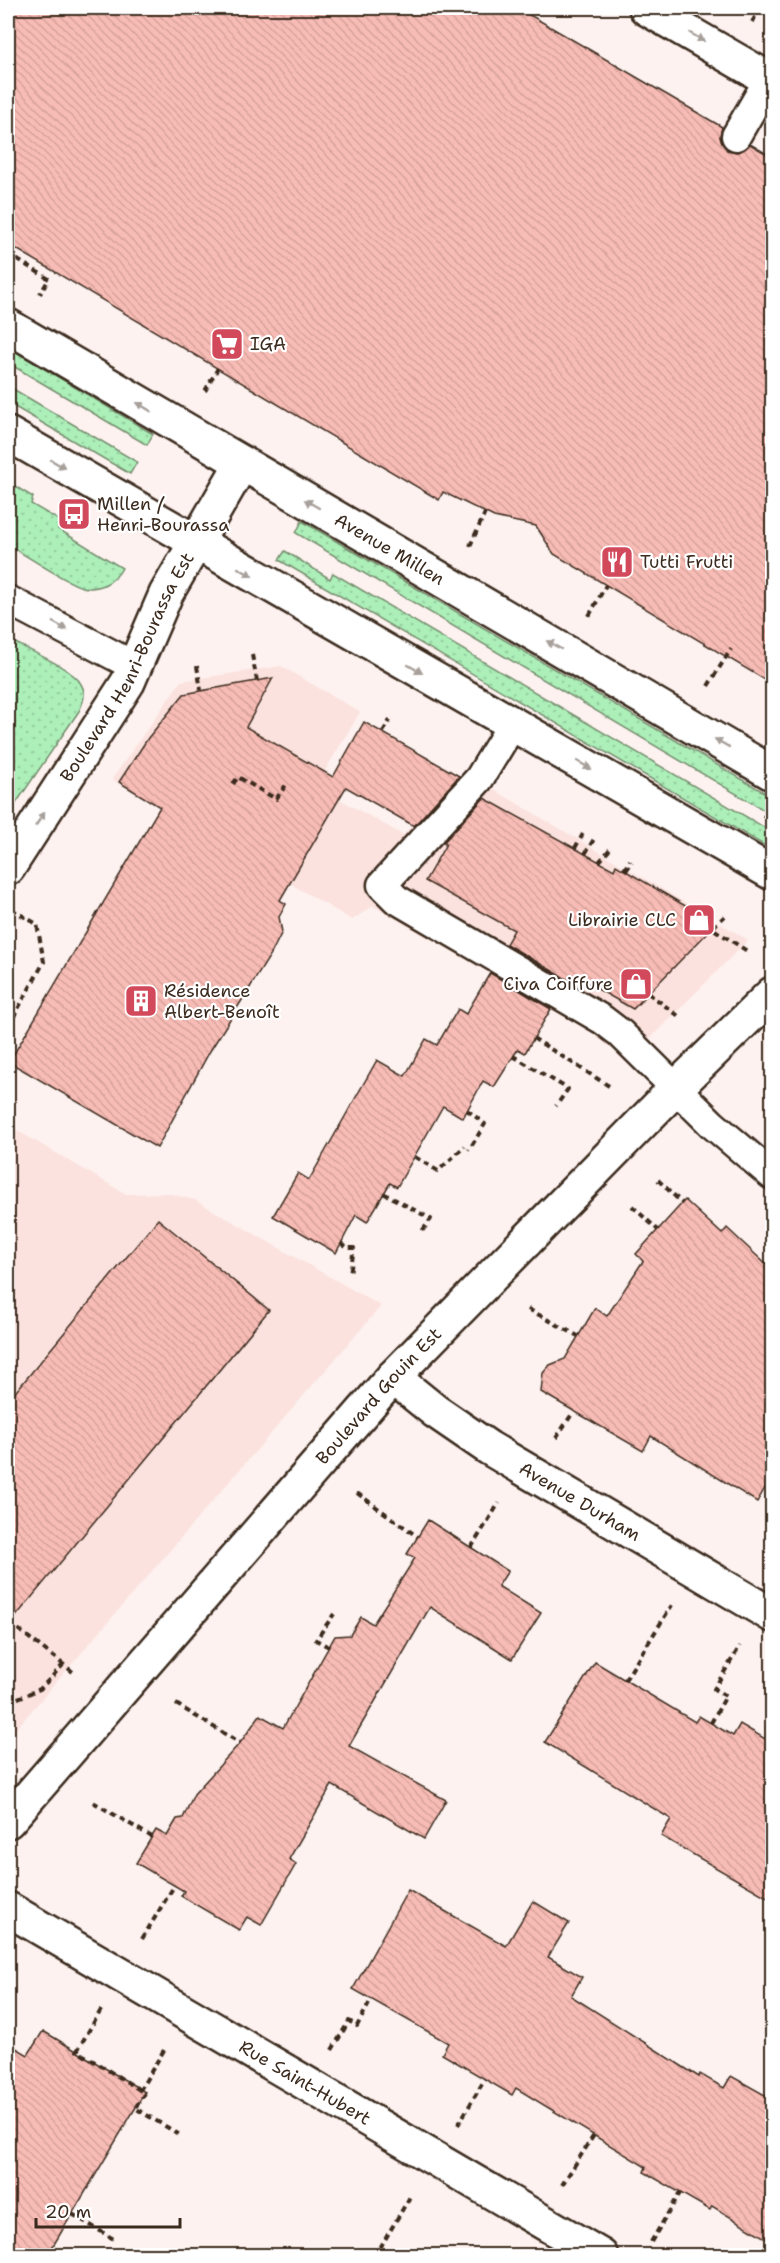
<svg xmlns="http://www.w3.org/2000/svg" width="780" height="2263" font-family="'Shantell Sans',sans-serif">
	<defs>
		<pattern id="grass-dots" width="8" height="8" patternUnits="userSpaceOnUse" patternTransform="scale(1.5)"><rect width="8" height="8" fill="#acefb9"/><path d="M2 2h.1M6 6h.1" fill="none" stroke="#95cd9f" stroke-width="1.8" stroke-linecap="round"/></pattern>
		<pattern id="building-back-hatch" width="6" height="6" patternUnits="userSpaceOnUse" patternTransform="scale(1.5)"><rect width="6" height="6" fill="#f7bcb5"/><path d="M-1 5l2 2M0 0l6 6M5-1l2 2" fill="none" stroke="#d5a29b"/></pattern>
	</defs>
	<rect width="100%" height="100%" fill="#fdf2f0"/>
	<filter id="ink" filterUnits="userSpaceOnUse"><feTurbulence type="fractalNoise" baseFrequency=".0167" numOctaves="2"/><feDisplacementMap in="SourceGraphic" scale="12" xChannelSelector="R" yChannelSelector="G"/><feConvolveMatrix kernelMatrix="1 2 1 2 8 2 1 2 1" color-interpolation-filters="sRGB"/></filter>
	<g filter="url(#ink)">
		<!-- built -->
		<g fill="#fbe2de">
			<path d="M281 666 360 712 316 786 403 835 466 773 748 940 628 1061 588 1030 373 906 352 920 112 779 181 681Z"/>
			<path d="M8 1125 126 1194 167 1193 195 1200 381 1306 8 1738Z"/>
		</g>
		<!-- grass -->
		<g fill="url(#grass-dots)" stroke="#748c6c" stroke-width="1.5">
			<path d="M8 347 153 434 147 445 8 363Z"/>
			<path d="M8 386 137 462 130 474 8 403Z"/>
			<path d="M8 482 33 497 31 504 62 522 58 529 122 568C115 582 98 591 82 587 67 583 24 554 8 545Z"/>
			<path d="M302 521 772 797V815L296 533Z"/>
			<path d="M285 551 330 579 333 573 772 832V850L279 560Z"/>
			<path d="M8 639C25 649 73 668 81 684 87 693 83 703 79 711L8 815Z"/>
		</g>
		<!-- building -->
		<g fill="url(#building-back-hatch)" stroke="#3b2a1e" stroke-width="1.5">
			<path d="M8 8H518L722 127 720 137 727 150 737 152 750 144 772 157V684L554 554 536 526 494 517 443 492 439 500 8 244Z"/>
			<path d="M273 678 246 727 333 777 364 722 459 776 414 826 346 787 280 900 286 904 279 917 282 932 271 954 210 1051 157 1148 9 1062 160 807 119 782 148 738 184 694Z"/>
			<path d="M484 798 614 870 616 865 716 924 633 1009 571 974 568 980 506 944 514 930 425 881 446 844 443 843Z"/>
			<path d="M490 973 551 1009 525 1053 518 1049 494 1087 483 1081 463 1118 443 1106 397 1187 390 1183 367 1222 356 1215 336 1253 273 1216 298 1173 309 1180 377 1060 405 1076 426 1039 437 1045 458 1009 466 1014Z"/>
			<path d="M685 1200 722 1234 727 1228 772 1270V1476L757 1502 651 1436 643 1451 541 1392 543 1373 550 1365 565 1359 595 1308 607 1316 643 1261 636 1254Z"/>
			<path d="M158 1219 269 1310 8 1626V1401Z"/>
			<path d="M428 1520 508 1571 498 1586 541 1613 512 1659 430 1607 349 1746 446 1800 424 1839 332 1785 289 1859 296 1864 261 1925 247 1917 239 1930 181 1896 184 1891 136 1863 156 1830 167 1836 177 1819 183 1818 194 1794 240 1743 260 1715 283 1728 335 1636 350 1635 361 1617 373 1624 415 1558 407 1554Z"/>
			<path d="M595 1662 695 1722 699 1716 733 1736 740 1724 772 1743V1900L661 1836 671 1819 545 1742Z"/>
			<path d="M408 1890 506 1946 533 1901 569 1923 548 1957 582 1977 571 1996 699 2077 700 2074 724 2088 731 2076 772 2099V2242L712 2206 710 2210 644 2172 646 2167 516 2088 512 2095 442 2054 448 2043 353 1989Z"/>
			<path d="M43 2031 145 2092 47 2256H8V2043L28 2055Z"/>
		</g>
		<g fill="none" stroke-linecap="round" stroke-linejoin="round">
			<!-- lane casing -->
			<g stroke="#3b2a1e" stroke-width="33">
				<g id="lane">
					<path d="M736 136 769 79"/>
					<path d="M8 600 136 667"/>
					<path d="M512 725 479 779 382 885 396 899 603 1020 620 1033 712 1124 772 1175"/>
				</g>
			</g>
			<!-- street casing -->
			<g stroke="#3b2a1e" stroke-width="38">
				<g id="street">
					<path d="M646 8 772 81"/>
					<path id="s1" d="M8 326 772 773"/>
					<path d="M8 434 772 873"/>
					<path id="s2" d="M8 868 128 682 166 594 242 463"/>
					<path id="s3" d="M393 1377 435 1411 489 1448 772 1615"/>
					<path id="s4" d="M8 1909 601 2256"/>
				</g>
			</g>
			<!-- secondary casing -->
			<g stroke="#3b2a1e" stroke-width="38">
				<g id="secondary">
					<path id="s5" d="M8 1821 393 1377 676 1088 772 994"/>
				</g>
			</g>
			<!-- path -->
			<g stroke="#3b2a1e" stroke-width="4" stroke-dasharray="6 4.5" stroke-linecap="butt">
				<path d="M752 22 761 8"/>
				<path d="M8 254 49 279 40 294"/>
				<path d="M205 391 218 368"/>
				<path d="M470 546 485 513"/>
				<path d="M589 616 606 585"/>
				<path d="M252 655 257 681"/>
				<path d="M197 666 201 690"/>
				<path d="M708 686 731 649"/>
				<path d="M383 732 390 720"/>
				<path d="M233 784 238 777 276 799 286 785"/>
				<path d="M763 815 772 820"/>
				<path d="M575 848 583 834"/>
				<path d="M585 854 594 839"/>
				<path d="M599 862 610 849"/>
				<path d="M624 870 630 860"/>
				<path d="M626 871 632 862"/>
				<path d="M725 916 712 928 747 951"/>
				<path d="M648 993 680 1017"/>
				<path d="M8 1027 44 962 37 924 13 910"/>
				<path d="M533 1038 609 1086"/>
				<path d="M8 1043 17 1049"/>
				<path d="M513 1056 568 1089 556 1106"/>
				<path d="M467 1110 485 1124 469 1150"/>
				<path d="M415 1157 438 1171 465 1146"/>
				<path d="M658 1180 682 1203"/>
				<path d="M383 1193 431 1219 420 1234"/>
				<path d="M632 1206 658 1230"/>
				<path d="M341 1243 347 1248H354L350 1274"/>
				<path d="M528 1309 578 1336"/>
				<path d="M556 1438 574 1411"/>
				<path d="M357 1493 418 1537"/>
				<path d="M471 1548 499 1503"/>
				<path d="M10 1623 73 1672"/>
				<path d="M329 1647 316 1640 334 1614"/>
				<path d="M625 1680 672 1605"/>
				<path d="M8 1702 40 1689 63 1665"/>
				<path d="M176 1704 240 1743"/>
				<path d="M711 1723 726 1696 714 1689 740 1646"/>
				<path d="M93 1802 152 1837"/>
				<path d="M142 1939 174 1886"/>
				<path d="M101 2010 77 2051 140 2090"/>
				<path d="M164 2050 140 2090 145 2093 135 2108 180 2135"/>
				<path d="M332 2050 349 2021 357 2026 371 2000"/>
				<path d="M8 2057 13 2060"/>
				<path d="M458 2125 485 2079"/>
				<path d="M562 2185 594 2135"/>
				<path d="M72 2214 117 2241"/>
				<path d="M651 2242 680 2193"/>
				<path d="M380 2248 411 2195"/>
				<path d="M766 2256 772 2245"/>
			</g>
			<!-- lane -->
			<use href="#lane" stroke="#fff" stroke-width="28"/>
			<!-- street -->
			<use href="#street" stroke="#fff" stroke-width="33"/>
			<!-- secondary -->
			<use href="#secondary" stroke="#fff" stroke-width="33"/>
		</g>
		<!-- one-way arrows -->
		<defs><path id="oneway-solid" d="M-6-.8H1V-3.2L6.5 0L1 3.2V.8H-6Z" transform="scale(1.5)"/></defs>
		<g fill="#a79f9a">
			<use href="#oneway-solid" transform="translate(697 37) rotate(30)"/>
			<use href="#oneway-solid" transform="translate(144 407) rotate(-149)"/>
			<use href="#oneway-solid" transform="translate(58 464) rotate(30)"/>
			<use href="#oneway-solid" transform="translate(312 504) rotate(-150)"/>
			<use href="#oneway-solid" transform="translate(245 572) rotate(30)"/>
			<use href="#oneway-solid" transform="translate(60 626) rotate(28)"/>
			<use href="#oneway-solid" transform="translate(554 645) rotate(-150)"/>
			<use href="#oneway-solid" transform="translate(415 669) rotate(30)"/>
			<use href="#oneway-solid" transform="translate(722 743) rotate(-150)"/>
			<use href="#oneway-solid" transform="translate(584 765) rotate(30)"/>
			<use href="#oneway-solid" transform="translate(40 819) rotate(-57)"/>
		</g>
	</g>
	<!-- icons -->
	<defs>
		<g id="supermarket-square" transform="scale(1.725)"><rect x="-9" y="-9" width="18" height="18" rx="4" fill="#d1495b" stroke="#fff"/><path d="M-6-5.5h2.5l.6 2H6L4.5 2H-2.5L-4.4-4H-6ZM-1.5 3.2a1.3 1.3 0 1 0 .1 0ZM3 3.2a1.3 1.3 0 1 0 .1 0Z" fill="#fff"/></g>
		<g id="bus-square" transform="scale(1.725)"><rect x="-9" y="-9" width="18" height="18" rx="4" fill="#d1495b" stroke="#fff"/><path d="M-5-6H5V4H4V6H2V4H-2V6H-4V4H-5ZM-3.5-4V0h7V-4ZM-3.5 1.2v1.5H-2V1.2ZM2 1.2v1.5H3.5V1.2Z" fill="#fff"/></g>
		<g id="restaurant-square" transform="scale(1.725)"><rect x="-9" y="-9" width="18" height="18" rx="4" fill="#d1495b" stroke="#fff"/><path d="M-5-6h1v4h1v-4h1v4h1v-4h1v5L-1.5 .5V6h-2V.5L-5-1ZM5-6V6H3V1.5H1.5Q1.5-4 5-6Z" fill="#fff"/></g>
		<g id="shop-square" transform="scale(1.725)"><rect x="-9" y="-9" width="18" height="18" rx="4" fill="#d1495b" stroke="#fff"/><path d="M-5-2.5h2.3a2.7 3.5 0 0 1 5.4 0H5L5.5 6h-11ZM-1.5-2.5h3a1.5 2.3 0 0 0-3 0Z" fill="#fff"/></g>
		<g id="building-square" transform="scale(1.725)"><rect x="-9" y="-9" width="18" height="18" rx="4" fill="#d1495b" stroke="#fff"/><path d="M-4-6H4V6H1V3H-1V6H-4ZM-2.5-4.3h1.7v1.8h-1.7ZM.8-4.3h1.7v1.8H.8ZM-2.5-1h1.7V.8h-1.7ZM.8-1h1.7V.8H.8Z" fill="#fff"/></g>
	</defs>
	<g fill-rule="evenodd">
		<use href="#supermarket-square" x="227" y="344"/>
		<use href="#bus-square" x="74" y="514"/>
		<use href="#restaurant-square" x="617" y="562"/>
		<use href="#shop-square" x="699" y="920"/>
		<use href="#shop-square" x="636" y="984"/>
		<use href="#building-square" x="141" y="1001"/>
	</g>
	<g text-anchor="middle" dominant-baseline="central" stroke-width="4.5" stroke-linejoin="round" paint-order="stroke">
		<!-- poi labels -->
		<g font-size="18" fill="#3b2a1e" stroke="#fff" text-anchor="start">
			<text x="250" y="344">IGA</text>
			<text x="97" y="504">Millen /<tspan x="97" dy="21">Henri-Bourassa</tspan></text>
			<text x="640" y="562">Tutti Frutti</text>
			<text x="676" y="920" text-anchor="end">Librairie CLC</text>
			<text x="613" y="984" text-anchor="end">Civa Coiffure</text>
			<text x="164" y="991">Résidence<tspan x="164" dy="21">Albert-Benoît</tspan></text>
		</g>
		<!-- street labels -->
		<g font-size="18" fill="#3b2a1e" stroke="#fff">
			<text stroke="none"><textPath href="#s1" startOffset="442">Avenue Millen</textPath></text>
			<text stroke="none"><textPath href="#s2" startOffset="234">Boulevard Henri-Bourassa Est</textPath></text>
			<text stroke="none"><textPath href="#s5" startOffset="564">Boulevard Gouin Est</textPath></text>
			<text stroke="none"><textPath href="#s3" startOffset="225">Avenue Durham</textPath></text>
			<text stroke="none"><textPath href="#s4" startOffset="344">Rue Saint-Hubert</textPath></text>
		</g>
	</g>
	<!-- margin -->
	<rect width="780" height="2263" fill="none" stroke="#fff" stroke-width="30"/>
	<rect x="15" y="15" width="750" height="2233" fill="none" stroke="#3b2a1e" stroke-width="2" filter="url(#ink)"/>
	<!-- scale -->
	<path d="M36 2218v9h144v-9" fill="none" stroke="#3b2a1e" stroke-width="3"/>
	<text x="45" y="2218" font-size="18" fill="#3b2a1e" stroke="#ffffff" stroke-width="4.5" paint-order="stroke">20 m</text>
</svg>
